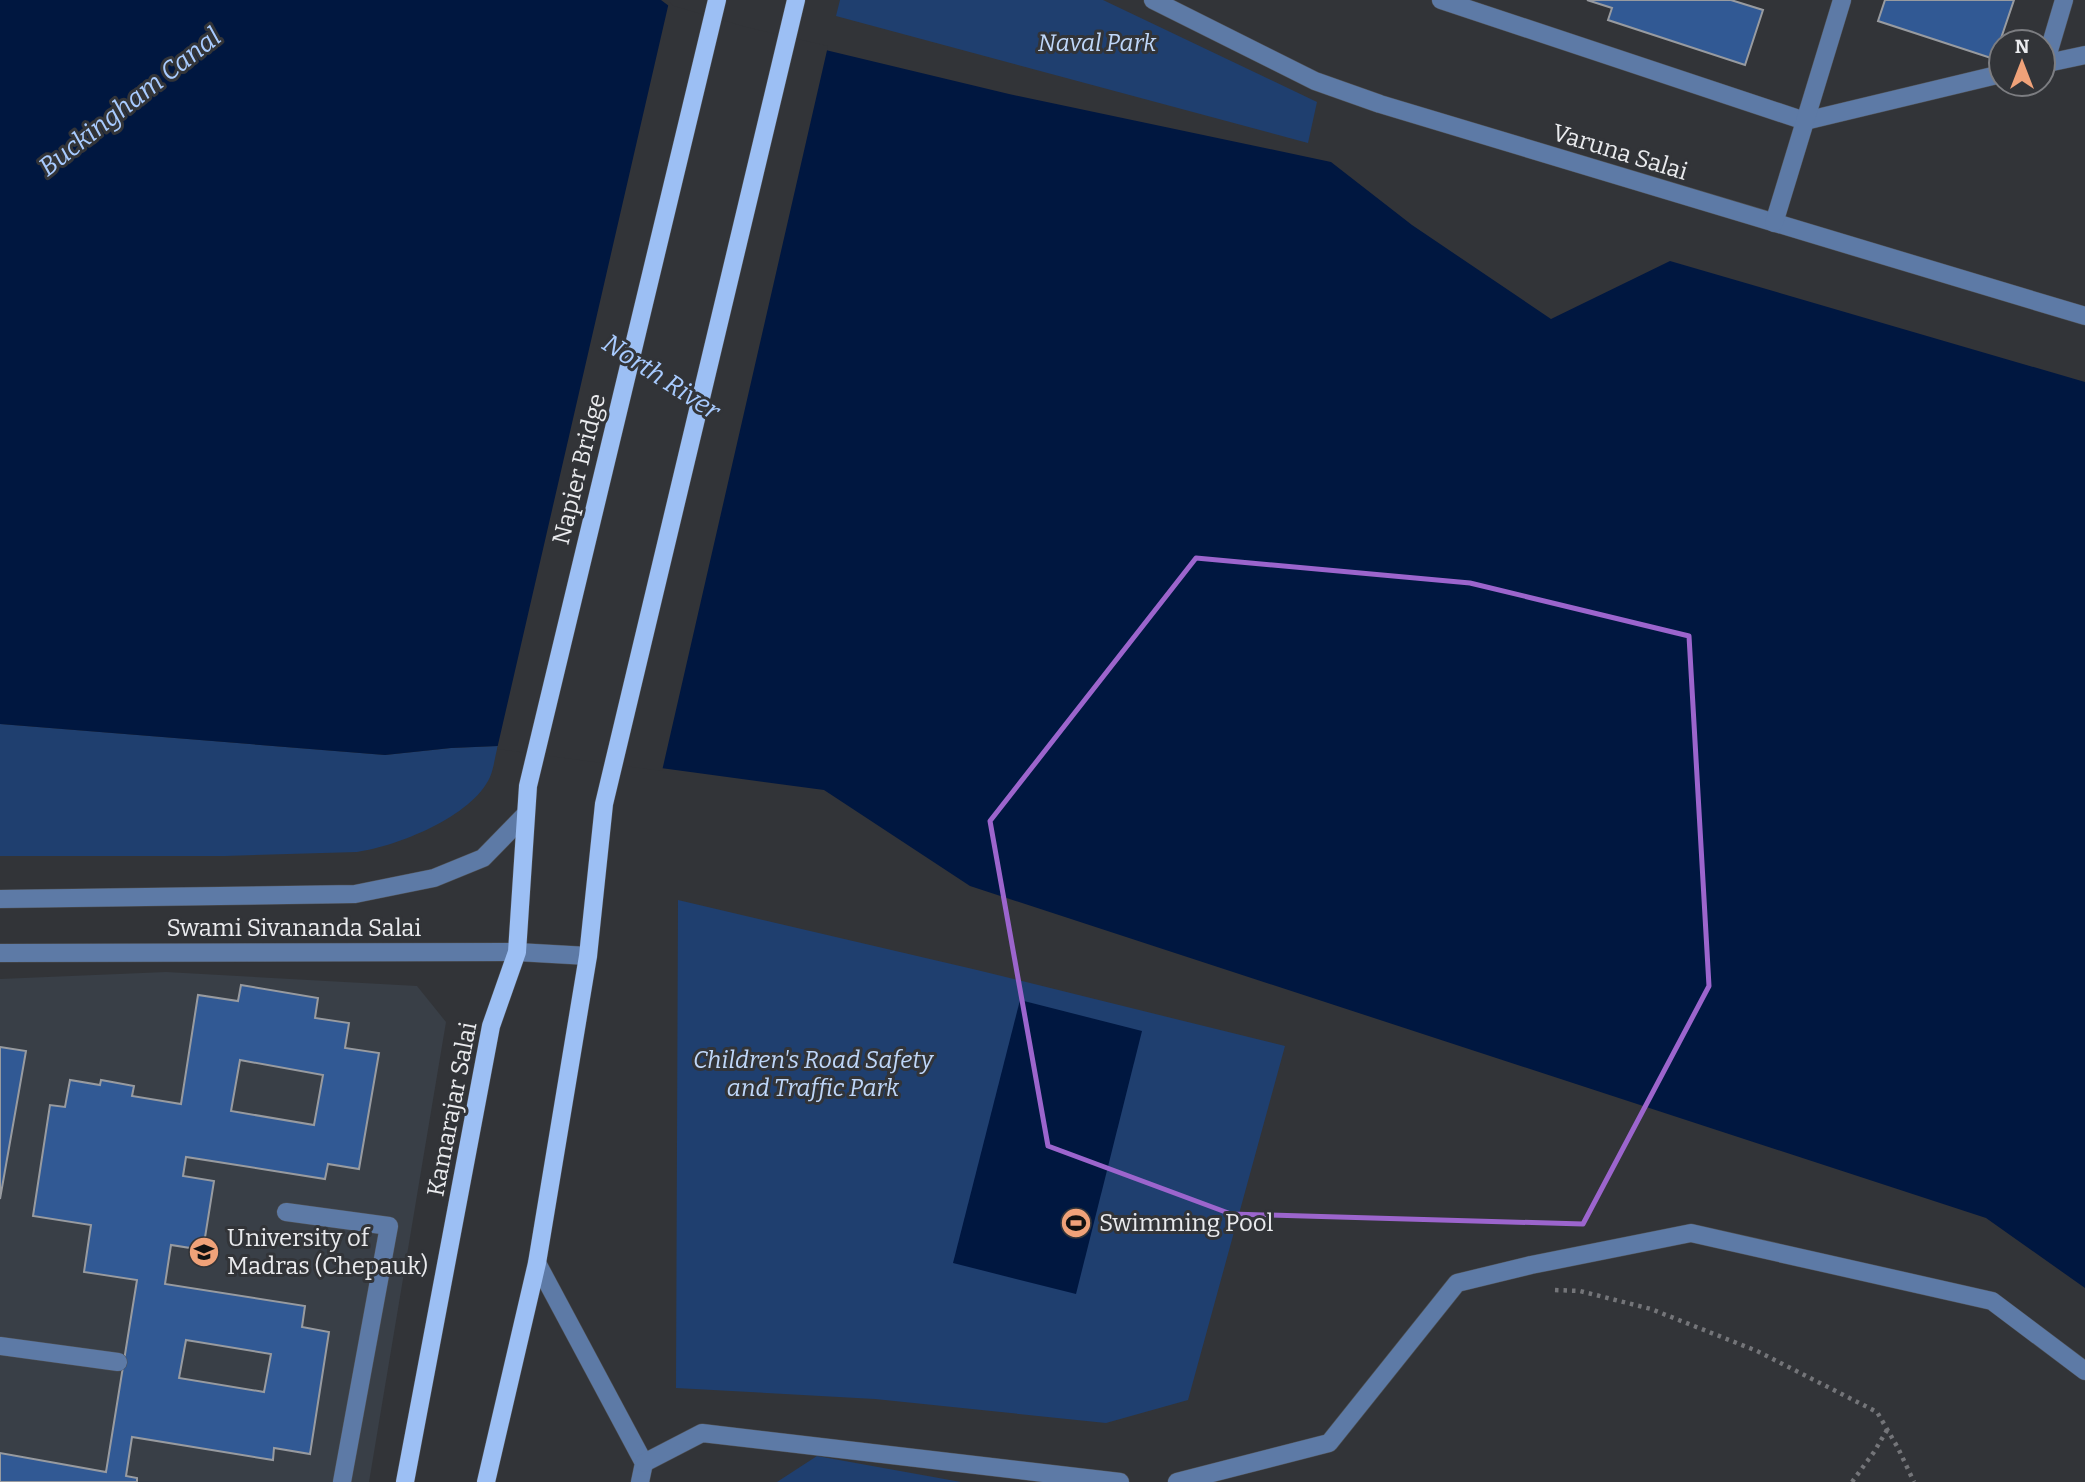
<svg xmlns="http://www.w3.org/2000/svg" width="2085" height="1482" font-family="Bitter,serif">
	<rect width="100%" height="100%" fill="#323438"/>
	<!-- built -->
	<path fill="#393f47" d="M166 972 417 986 446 1022 369 1482H0V979Z"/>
	<!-- green -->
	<g fill="#1f3f6f">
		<path d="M840 0H1103L1317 102 1308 143 836 16Z"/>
		<path d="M0 724 385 755 451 748 498 746C495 755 494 768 490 777 472 817 397 846 357 852L225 856H0Z"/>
		<path d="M678 900 977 970 1285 1046 1188 1400 1106 1423 875 1399 676 1388Z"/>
		<path d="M817 1456 961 1482H777Z"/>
	</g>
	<!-- water -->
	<g fill="#001740">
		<path d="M0 0H661L673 9 746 31 1009 94 1331 162 1412 225 1551 319 1670 261 2085 382V1288L1986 1218 970 886 824 790 498 746 451 748 385 755 0 724Z"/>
		<path d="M1020 1000 1142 1031 1076 1294 953 1263Z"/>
	</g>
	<!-- pier -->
	<path fill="#323438" d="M669 2 674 6 746 27 828 46 662 771 497 749Z"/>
	<!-- building -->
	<g fill="#315994" stroke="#989ba0" stroke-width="2" fill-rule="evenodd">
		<path d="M1587 0H1731L1763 10 1745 65 1608 20 1612 8Z"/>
		<path d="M1885 0H2014L1994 59 1878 21Z"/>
		<path d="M241 985 318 998 315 1018 349 1023 345 1048 379 1053 359 1169 328 1164 325 1179 186 1157 183 1176 214 1181 203 1250 171 1245 165 1284 305 1306 302 1327 329 1332 310 1454 274 1448 273 1460 132 1437 126 1476 137 1478V1482H0V1453L106 1472 137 1280 84 1272 91 1225 33 1216 50 1105 65 1107 70 1080 100 1085 101 1080 134 1086 132 1096 181 1104 198 995 238 1001ZM240 1060 323 1075 314 1125 231 1111ZM186 1340 271 1354 264 1392 179 1378Z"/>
		<path d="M0 1047 26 1051 0 1199Z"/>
	</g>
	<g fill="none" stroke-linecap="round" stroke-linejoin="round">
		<!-- minor casing -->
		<g stroke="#4f5155" stroke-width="19">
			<g id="minor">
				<path d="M1153 0 1315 81 1380 104 2085 316"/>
				<path d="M1441 0 1805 121 2001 74"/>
				<path d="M2043 64 2085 55"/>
				<path d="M2045 64 2064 0"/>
				<path d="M1774 223 1842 0"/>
				<path d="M0 899 355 894 434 878 483 858 524 816"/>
				<path d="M0 953 517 952 588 956"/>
				<path d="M286 1212 389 1226 342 1482"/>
				<path d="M537 1263 644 1463 640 1482"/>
				<path d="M0 1346 118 1362"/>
				<path d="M644 1463 702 1433 1120 1482"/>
				<path d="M1177 1482 1329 1443 1457 1283 1531 1265 1691 1233 1992 1301 2085 1371"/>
			</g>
		</g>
		<!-- major casing -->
		<g stroke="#4f5155" stroke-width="19">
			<g id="major">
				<path d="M405 1482 491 1026 517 952 528 786 717 0"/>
				<path d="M486 1482 537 1263 588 956 604 804 796 0"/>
			</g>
		</g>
		<!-- path -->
		<g stroke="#747579" stroke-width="4.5" stroke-dasharray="3.5 5" stroke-linecap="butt">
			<path d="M1555 1290 1580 1291 1651 1309 1757 1351 1877 1412 1898 1448 1914 1482"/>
			<path d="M1852 1482 1874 1452 1887 1430"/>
		</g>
		<!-- minor -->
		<use href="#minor" stroke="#5d7aa6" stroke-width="18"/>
		<!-- major -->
		<use href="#major" stroke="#9cbff4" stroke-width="18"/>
	</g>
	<!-- marked area -->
	<path fill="none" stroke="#9c65cd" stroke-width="5" stroke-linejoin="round" d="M1196 558 1470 583 1689 636 1709 986 1583 1224 1231 1214 1048 1146 990 821Z"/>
	<!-- icons -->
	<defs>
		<g id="stadium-disc" transform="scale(1.575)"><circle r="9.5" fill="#f0a279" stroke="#323438"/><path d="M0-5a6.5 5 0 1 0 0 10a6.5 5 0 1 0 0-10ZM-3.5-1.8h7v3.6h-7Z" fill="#111"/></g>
		<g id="university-disc" transform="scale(1.575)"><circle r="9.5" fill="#f0a279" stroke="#323438"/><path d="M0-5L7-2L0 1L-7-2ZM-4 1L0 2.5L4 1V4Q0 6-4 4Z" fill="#111"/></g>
	</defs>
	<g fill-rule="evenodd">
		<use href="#stadium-disc" x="1076" y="1223"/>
		<use href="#university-disc" x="204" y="1252"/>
	</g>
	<g text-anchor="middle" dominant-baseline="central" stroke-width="6" stroke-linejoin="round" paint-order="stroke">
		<!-- park labels -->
		<g font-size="24" font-style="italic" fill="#bfd7f9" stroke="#323438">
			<text x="1097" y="43">Naval Park</text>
			<text x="813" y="1060">Children's Road Safety<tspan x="813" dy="28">and Traffic Park</tspan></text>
		</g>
		<!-- street labels -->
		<g font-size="24" fill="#eaebee" stroke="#323438">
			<text transform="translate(1620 152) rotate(17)">Varuna Salai</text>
			<text transform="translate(579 469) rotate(-76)">Napier Bridge</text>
			<text x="294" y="928">Swami Sivananda Salai</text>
			<text transform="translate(452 1109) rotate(-79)">Kamarajar Salai</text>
		</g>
		<!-- poi labels -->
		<g font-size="24" fill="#eaebee" stroke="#323438" text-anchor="start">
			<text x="1099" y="1223">Swimming Pool</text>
			<text x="227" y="1238">University of<tspan x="227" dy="28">Madras (Chepauk)</tspan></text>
		</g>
		<!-- water labels -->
		<g font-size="26" font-style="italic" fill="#a8cbff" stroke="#323438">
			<text transform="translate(130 102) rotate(-38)">Buckingham Canal</text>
			<text transform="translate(661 377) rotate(33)">North River</text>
		</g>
	</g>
	<!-- north arrow -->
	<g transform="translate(2022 63)"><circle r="33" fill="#323438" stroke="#7c7d81" stroke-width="2"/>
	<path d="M0-5L12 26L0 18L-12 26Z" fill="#f0a279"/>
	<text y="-10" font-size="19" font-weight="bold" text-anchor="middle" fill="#eaebee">N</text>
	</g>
</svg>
